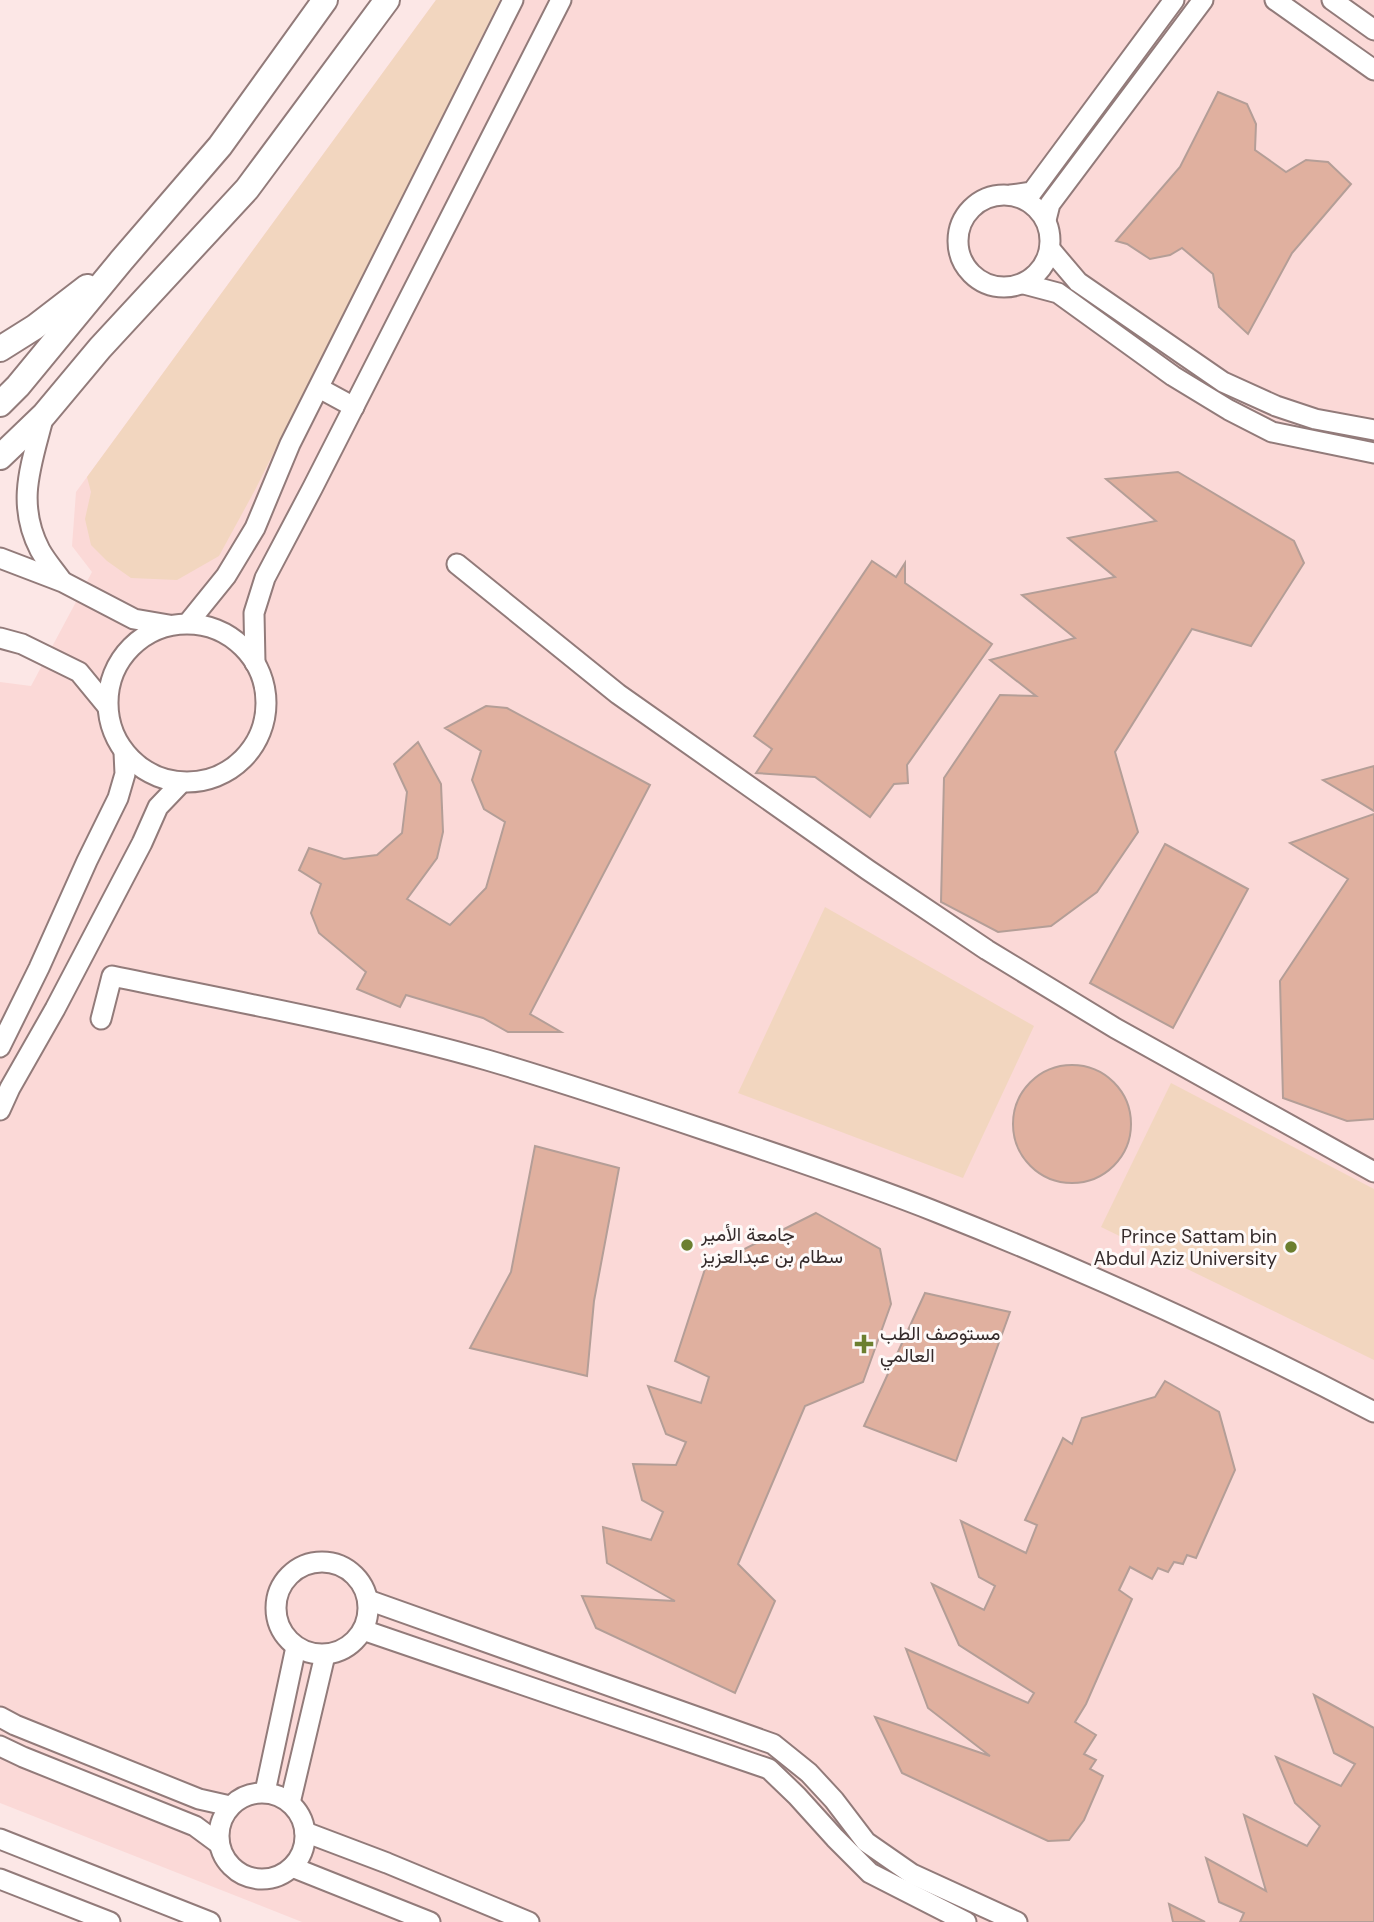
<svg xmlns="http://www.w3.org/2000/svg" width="1374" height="1922" font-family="'DM Sans',Vazirmatn,sans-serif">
	<rect width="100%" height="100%" fill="#fce7e6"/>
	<!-- built -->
	<path fill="#fbd9d7" d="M436 0H1374V1922H302L0 1803V682L31 686 92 572 72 546 76 492Z"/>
	<!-- green -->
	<g fill="#f2d6bf">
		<path d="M436 0H500L255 490 219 556 177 580 131 578 107 561 91 545 85 519 91 492 87 477Z"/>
		<path d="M825 907 1034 1026 963 1178 738 1093Z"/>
		<path d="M1171 1083 1374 1189V1360L1101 1227Z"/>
	</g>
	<!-- building -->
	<g fill="#e0b09f" stroke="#b49e97" stroke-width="2">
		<path d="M1218 92 1247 104 1256 124 1255 150 1286 172 1306 160 1328 162 1351 184 1292 253 1248 334 1219 307 1213 274 1182 248 1170 255 1150 259 1127 244 1116 241 1180 167Z"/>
		<path d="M1178 472 1294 541 1304 563 1251 646 1192 629 1115 752 1138 832 1097 892 1051 926 998 932 941 902 944 778 1000 695 1036 696 990 660 1075 638 1022 595 1115 577 1068 538 1156 521 1106 479Z"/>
		<path d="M872 561 896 577 905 563V583L992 644 907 765 908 783 894 784 870 817 815 777 756 773 772 749 754 736Z"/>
		<path d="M486 706 507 708 650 785 530 1014 561 1032H508L483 1018 406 995 400 1007 357 989 366 972 319 933 311 913 321 884 299 870 309 848 344 859 377 855 402 833 407 792 394 764 418 742 441 784 443 832 437 858 407 899 450 925 486 888 505 822 484 809 472 780 481 751 445 728Z"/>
		<path d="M1374 766V811L1323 780Z"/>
		<path d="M1374 814V1119L1347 1121 1283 1098 1280 981 1348 879 1290 843Z"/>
		<path d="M1165 844 1248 889 1173 1028 1090 983Z"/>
		<circle cx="1072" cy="1124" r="59"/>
		<path d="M535 1146 619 1168 594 1301 587 1376 470 1348 511 1272Z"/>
		<path d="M816 1213 880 1249 891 1304 863 1382 805 1406 738 1564 775 1601 735 1693 596 1628 582 1596 675 1601 607 1563 603 1527 651 1540 663 1512 642 1500 633 1464 676 1465 686 1442 666 1434 648 1386 701 1403 709 1377 675 1361 705 1269Z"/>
		<path d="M925 1293 1010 1312 956 1461 864 1426Z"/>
		<path d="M1165 1381 1219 1412 1235 1470 1196 1558 1187 1555 1183 1564 1174 1562 1168 1572 1158 1568 1152 1579 1130 1567 1119 1590 1132 1599 1086 1704 1075 1722 1096 1735 1084 1754 1096 1760 1090 1769 1103 1776 1084 1820 1069 1840 1048 1841 902 1773 875 1717 990 1756 928 1708 906 1649 1028 1703 1034 1693 959 1645 932 1584 984 1610 995 1586 979 1577 961 1521 1026 1553 1037 1525 1025 1520 1063 1438 1072 1444 1082 1418 1155 1397Z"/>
		<path d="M1314 1695 1374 1728V1922H1240L1244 1913 1219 1902 1206 1858 1266 1891 1244 1815 1307 1846 1320 1826 1295 1803 1276 1757 1341 1786 1355 1764 1334 1753Z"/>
		<path d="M1169 1904 1205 1922H1173Z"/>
	</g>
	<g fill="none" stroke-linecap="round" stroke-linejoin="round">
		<!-- minor casing -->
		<g stroke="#927b7a" stroke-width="23">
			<g id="minor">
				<path d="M1275 0 1374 70"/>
				<path d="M1332 0 1374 30"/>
				<circle cx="1004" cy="241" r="46"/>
				<path d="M1011 195 1032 192 1174 0"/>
				<path d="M1046 220 1050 204 1203 0"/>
				<path d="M1050 249 1078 282 1223 382 1276 406 1315 419 1374 430"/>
				<path d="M1024 284 1058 293 1173 376 1229 410 1272 432 1374 453"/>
				<path d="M319 388 354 407"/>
				<path d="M44 415C32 463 15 502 40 550 46 561 55 571 62 581"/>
				<path d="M0 558 63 582 134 619 169 625"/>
				<path d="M457 564 618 694 868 870 987 950 1115 1028 1374 1172"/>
				<path d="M188 623 226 576 255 528 290 444 513 0"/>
				<circle cx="187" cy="703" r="79"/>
				<path d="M0 638 22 644 79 672 107 706"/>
				<path d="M255 663 254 613 265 578 313 487 561 0"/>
				<path d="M101 1019 112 976C237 1002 364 1025 487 1060 562 1082 637 1107 711 1132 788 1158 864 1183 939 1213 1088 1272 1232 1338 1374 1412"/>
				<path d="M0 1047 39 968 87 861 118 798 125 774 124 752"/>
				<path d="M0 1110 10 1088 55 1009 142 843 158 807 179 785"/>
				<circle cx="322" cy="1608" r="46"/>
				<path d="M368 1600 773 1744 809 1773 834 1800 866 1842 912 1874 1017 1922"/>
				<path d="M363 1630 769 1769 797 1796 835 1838 870 1873 966 1922"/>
				<path d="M0 1717 15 1725 199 1799 230 1806"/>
				<path d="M0 1746 23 1757 195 1826 218 1843"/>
				<path d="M265 1792 296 1647"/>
				<circle cx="262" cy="1836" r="43"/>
				<path d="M290 1803 325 1655"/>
				<path d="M305 1832 387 1863 529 1922"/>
				<path d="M0 1839 210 1922"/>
				<path d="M292 1867 430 1922"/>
				<path d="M0 1879 110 1922"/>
			</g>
		</g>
		<!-- major casing -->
		<g stroke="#927b7a" stroke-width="28">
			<g id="major">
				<path d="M0 349 35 327 87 287"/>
				<path d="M0 404 18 386 121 261 220 146 325 0"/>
				<path d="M0 457 44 415 100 348 247 189 387 0"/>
			</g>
		</g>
		<!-- minor -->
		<use href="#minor" stroke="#fff" stroke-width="19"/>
		<!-- major -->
		<use href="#major" stroke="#fff" stroke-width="24"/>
	</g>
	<!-- markers -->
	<g fill="#6c7f2f" stroke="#fef9f8" stroke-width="2.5">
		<circle cx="687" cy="1245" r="7"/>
		<circle cx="1291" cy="1247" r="7"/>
		<path d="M860.5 1333.5h7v7h7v7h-7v7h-7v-7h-7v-7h7z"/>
	</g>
	<g text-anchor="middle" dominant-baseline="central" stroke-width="6" stroke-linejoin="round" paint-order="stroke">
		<!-- poi labels -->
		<g font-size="19" fill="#352b2b" stroke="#fef9f8" text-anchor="start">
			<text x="701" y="1234">جامعة الأمير<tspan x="701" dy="22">سطام بن عبدالعزيز</tspan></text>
			<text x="1277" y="1236" text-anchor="end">Prince Sattam bin<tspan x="1277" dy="22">Abdul Aziz University</tspan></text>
			<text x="880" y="1333">مستوصف الطب<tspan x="880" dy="22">العالمي</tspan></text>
		</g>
	</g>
</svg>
